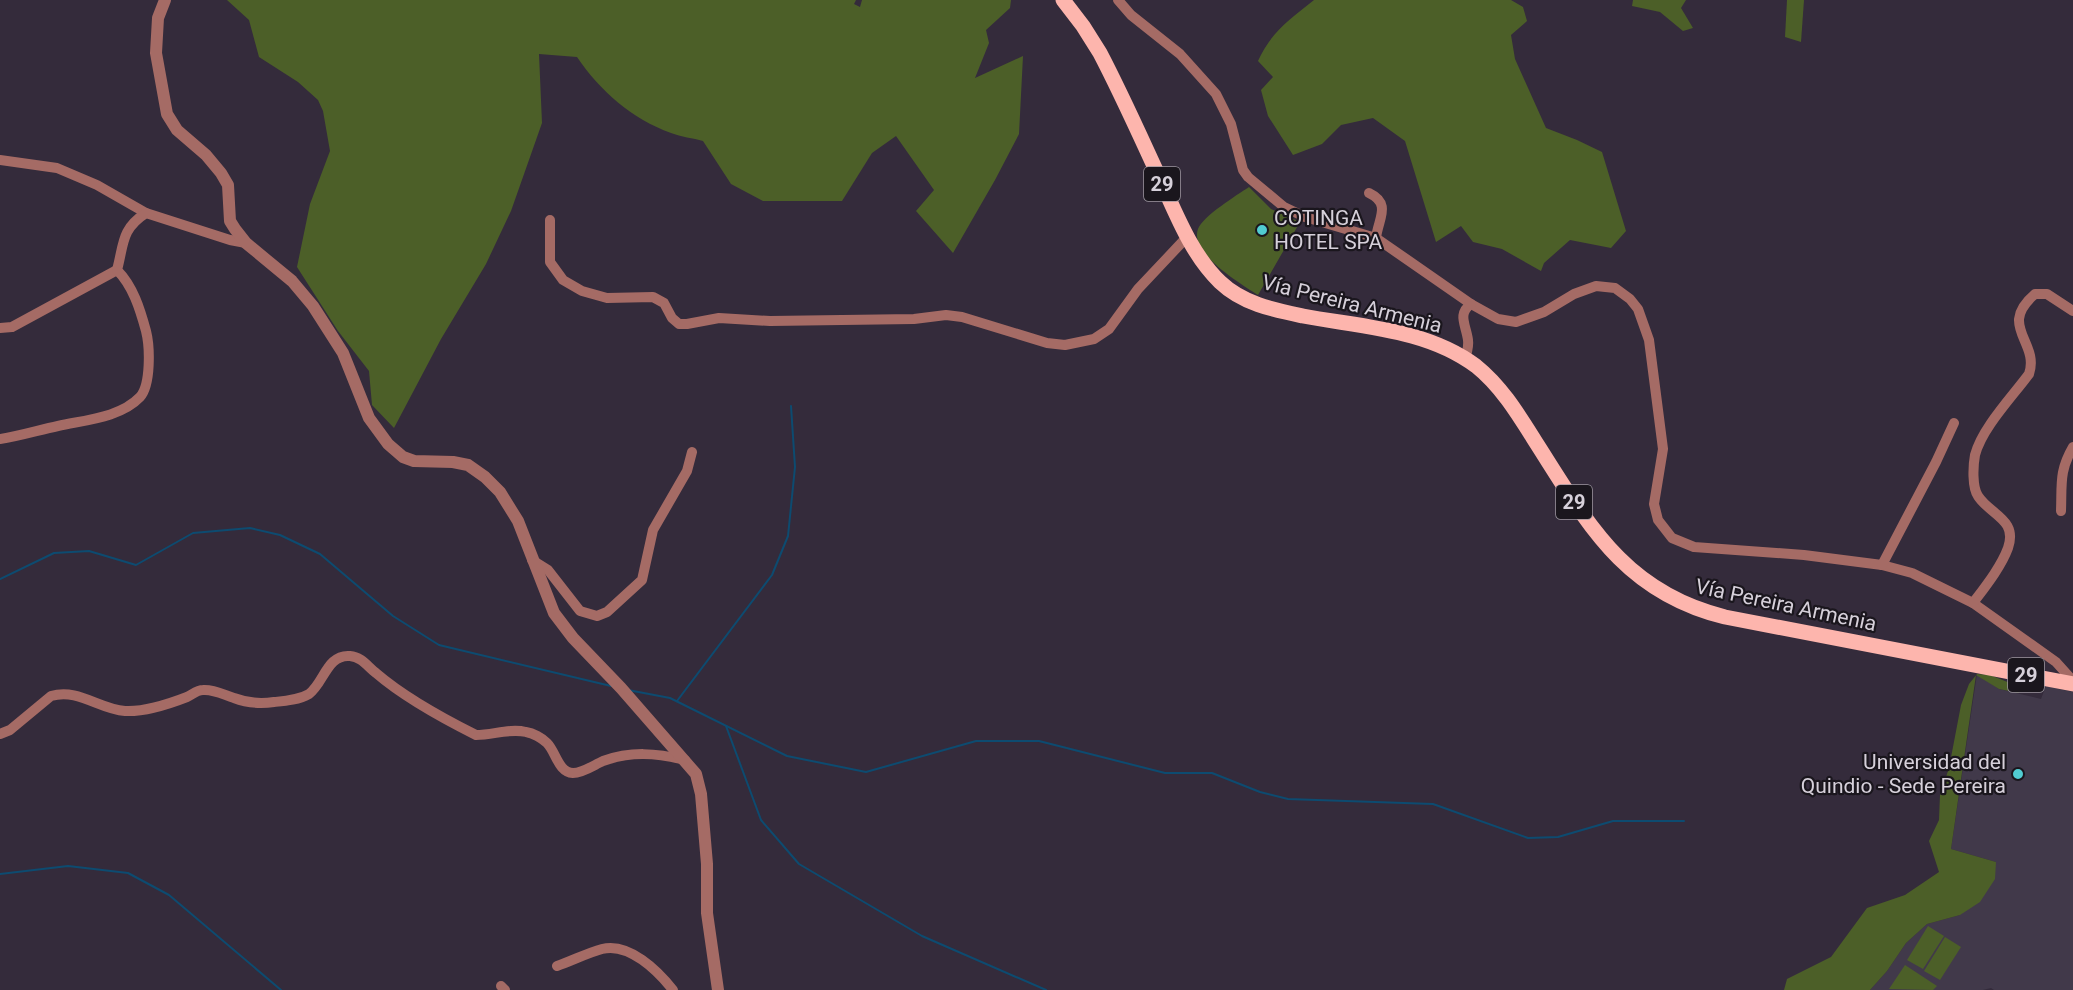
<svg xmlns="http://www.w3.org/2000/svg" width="2073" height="990" font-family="Roboto,sans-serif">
	<rect width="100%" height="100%" fill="#342b3b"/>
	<!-- education -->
	<path fill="#41394a" d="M1977 674 1999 689 2041 699 2046 686 2073 692V990H1994L1991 988 1983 990H1870L1887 971 1906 943 1927 924 1960 915 1996 862 1951 849Z"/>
	<!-- green -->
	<g fill="#4c5f28">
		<path d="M227 0H856L854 4 860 7 862 0H1011L1010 8 986 30 989 43 975 78 1023 56 1019 134 995 180 953 253 916 211 934 190 896 136 872 153 842 201H763L731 184 703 141C693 138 681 137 671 133 632 119 600 91 577 57L539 54 542 123 511 211 486 264 441 339 394 428 372 405 369 371 338 331 297 267 310 204 330 151 323 111 318 100 298 82 259 57 249 20Z"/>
		<path d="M1314 0H1511L1523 7 1527 21 1511 35 1515 59 1546 128 1577 140 1602 152 1626 231 1611 248 1570 240 1544 263 1541 271 1502 249 1473 242 1461 226 1436 242 1405 141 1373 118 1341 125 1322 144 1293 155 1268 116 1261 90 1273 77 1258 61C1271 32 1289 20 1314 0Z"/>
		<path d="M1633 0H1686L1681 8 1693 28 1683 31 1660 12 1632 6Z"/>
		<path d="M1787 0H1804L1801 42 1785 37Z"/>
		<path d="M1249 187 1271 209 1300 222 1258 295C1241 284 1189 253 1198 229 1203 216 1237 195 1249 187Z"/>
		<path d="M1977 674 1990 675 2015 685 2019 693 1999 689 1976 675 1951 849 1996 862 1995 879 1980 902 1960 915 1927 924 1906 943 1887 971 1870 990H1784L1787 979 1831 957 1867 908 1905 895 1939 872 1929 841 1939 820 1940 795 1949 768 1961 705 1969 684Z"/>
		<path d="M1928 926 1944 936 1923 969 1907 960Z"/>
		<path d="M1945 937 1961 947 1940 980 1924 971Z"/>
		<path d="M1905 965 1937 986 1933 990 1889 989Z"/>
	</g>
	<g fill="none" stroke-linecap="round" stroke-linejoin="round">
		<!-- stream -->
		<g stroke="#0d4b70" stroke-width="2">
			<path d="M0 579 54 553 89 551 136 565 193 533 250 528 280 535 320 554 393 616 439 645 611 686"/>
			<path d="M628 690 670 698 787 756 866 772 976 741H1039L1165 773H1212L1260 792 1288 799 1433 804 1528 838 1558 837 1613 821H1684"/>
			<path d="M677 701 772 575 788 536 795 467 791 406"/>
			<path d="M726 726 761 820 799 864 922 936 1046 990"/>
			<path d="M0 874 68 866 128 873 169 895 281 990"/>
		</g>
		<!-- minor -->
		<g stroke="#a56b65" stroke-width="10">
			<path d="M1118 0 1131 15 1180 54 1216 94 1231 124 1243 170 1248 177 1284 207 1305 217 1376 238 1471 304 1498 319 1516 322 1544 312 1574 294 1596 286 1615 288 1630 299 1638 309 1649 340 1663 449 1654 504 1658 520 1672 538 1694 547 1804 555 1882 565 1912 573 1973 603 2056 662 2073 681"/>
			<path d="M0 160 57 168 97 185 146 213"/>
			<path d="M1369 193C1392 204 1378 219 1376 238"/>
			<path d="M550 220V262L563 280 582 291 607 298 653 297 664 303 672 318 679 324H687L719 318 770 321 914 319 946 315 962 317 1047 343 1065 345 1094 339 1109 329 1138 289 1187 237"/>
			<path d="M0 328 12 327 117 270"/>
			<path d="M1465 359C1467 352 1469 347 1468 340 1466 325 1457 314 1471 304"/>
			<path d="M0 439C20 436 39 430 58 426 84 420 120 418 140 397 151 385 150 347 146 331 140 309 133 286 117 270 124 244 121 229 146 213L230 240 246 243"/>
			<path d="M2061 511C2062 484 2059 471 2073 447"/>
			<path d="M532 560 548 570 580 611 597 616 607 612 642 580 653 530 687 471 692 452"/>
			<path d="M1882 565 1936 462 1954 423"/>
			<path d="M1973 603C1985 587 2001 567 2008 548 2018 519 1990 515 1978 496 1972 487 1973 466 1975 455 1982 428 2012 397 2029 374 2040 342 1997 326 2035 294H2047L2073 311"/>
			<path d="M0 734 10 730 51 696C78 688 99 709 125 711 145 712 169 704 187 697 193 694 197 690 203 690 214 689 224 695 234 698 247 703 260 704 274 702 285 701 299 700 309 694 324 683 327 654 350 656 362 657 367 666 376 673 405 698 442 718 476 735 493 735 510 728 526 732 533 733 542 738 547 743 556 752 558 772 573 773 583 773 594 765 603 761 631 751 656 753 685 760"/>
			<path d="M557 966C572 961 587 953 602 949 629 942 658 971 673 990"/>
			<path d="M501 986 505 990"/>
		</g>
		<!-- tertiary -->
		<path stroke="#a56b65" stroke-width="12" d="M165 0 158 18 156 53 167 114 177 130 206 155 221 173 228 185 230 221 235 229 246 243 292 281 313 306 343 353 369 418 388 444 403 457 414 461 453 462 468 465 485 477 500 492 518 521 554 613 573 638 621 688 696 774 701 794 707 864V913L718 990"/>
		<!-- primary -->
		<path stroke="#fdb5ad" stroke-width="15" d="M1063 0 1083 26 1100 53C1122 95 1141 138 1161 181 1177 216 1192 255 1220 282 1243 304 1274 310 1303 316 1361 327 1427 329 1476 366 1501 386 1518 414 1535 441 1587 522 1623 592 1725 617L2073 684"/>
	</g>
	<!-- markers -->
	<g fill="#51ccd1" stroke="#1a161d" stroke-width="2">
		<circle cx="1262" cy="230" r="6"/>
		<circle cx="2018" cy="774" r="6"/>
	</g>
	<g text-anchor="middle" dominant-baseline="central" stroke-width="4.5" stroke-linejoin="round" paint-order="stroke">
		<!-- shield labels -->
		<g fill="#1a161d" stroke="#9e98a1" stroke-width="1.5">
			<rect x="1144" y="167" width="36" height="34" rx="4.5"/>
			<rect x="1556" y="485" width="36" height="34" rx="4.5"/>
			<rect x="2008" y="658" width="36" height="34" rx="4.5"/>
		</g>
		<g font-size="20" font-weight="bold" fill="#d6d0da">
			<text x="1162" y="184">29</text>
			<text x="1574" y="502">29</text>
			<text x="2026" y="675">29</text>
		</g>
		<!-- poi labels -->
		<g font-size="21" fill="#d6d0da" stroke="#1a161d" text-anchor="start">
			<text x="1274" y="218">COTINGA<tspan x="1274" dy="24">HOTEL SPA</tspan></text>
			<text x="2006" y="762" text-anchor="end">Universidad del<tspan x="2006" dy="24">Quindio - Sede Pereira</tspan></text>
		</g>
		<!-- street labels -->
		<g font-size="21" fill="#d6d0da" stroke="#1a161d">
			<text transform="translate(1352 304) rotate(14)">Vía Pereira Armenia</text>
			<text transform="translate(1786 605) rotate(12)">Vía Pereira Armenia</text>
		</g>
	</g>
</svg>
